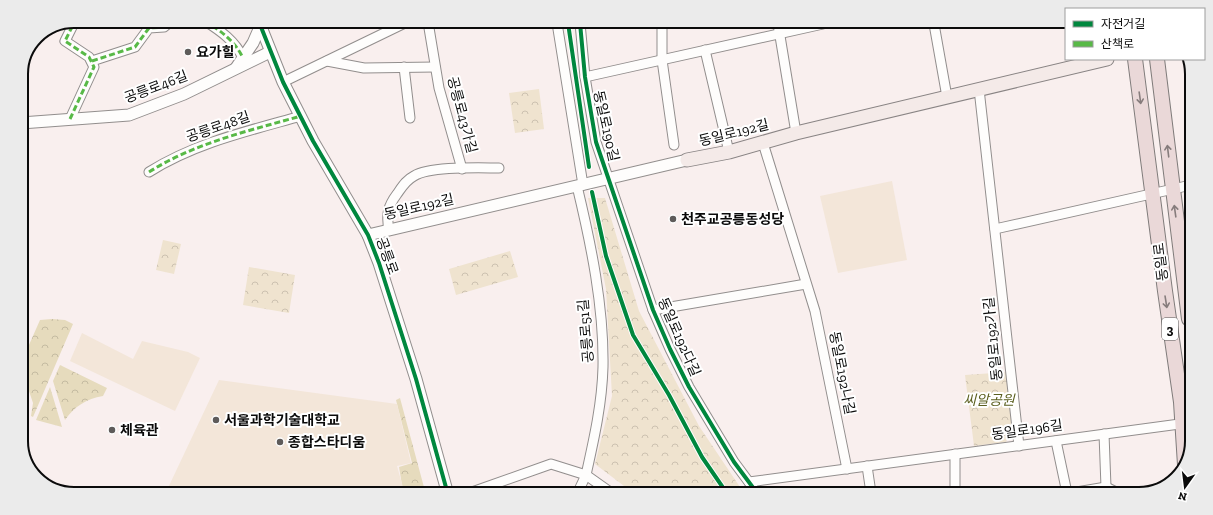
<svg xmlns="http://www.w3.org/2000/svg" width="1213" height="515" font-family="'Zilla Slab','Noto Sans KR',serif">
	<defs>
		<pattern id="forest-crowns" width="20" height="18" patternUnits="userSpaceOnUse"><rect width="20" height="18" fill="#e6dbbd"/><path d="M2 6a3 3 0 1 1 6 0M12 15a3 3 0 1 1 6 0" fill="none" stroke="#c4bba1"/></pattern>
		<pattern id="park-crowns" width="20" height="18" patternUnits="userSpaceOnUse"><rect width="20" height="18" fill="#efe3cf"/><path d="M2 6a3 3 0 1 1 6 0M12 15a3 3 0 1 1 6 0" fill="none" stroke="#ccc1b0"/></pattern>
	</defs>
	<rect width="100%" height="100%" fill="#f9efee"/>
	<!-- forest -->
	<g fill="url(#forest-crowns)">
		<path d="M52 319 65 320 73 324 33 417 31 416 33 403 26 382 21 376V363L40 320Z"/>
		<path d="M60 365 107 388 103 396C86 399 75 406 65 420L53 381Z"/>
		<path d="M50 387 62 427 36 420Z"/>
		<path d="M400 398 425 491H403L399 467 412 463 396 400Z"/>
	</g>
	<!-- park -->
	<g fill="url(#park-crowns)">
		<path d="M539 89 544 129 515 133 509 93Z"/>
		<path d="M588 198H605L639 311 699 426 744 493 632 492 595 464 612 396 606 289Z"/>
		<path d="M163 240 181 244 174 274 156 270Z"/>
		<path d="M510 251 518 277 456 295 449 269Z"/>
		<path d="M249 267 295 275 289 313 243 305Z"/>
		<path d="M1008 372 1013 426 1006 442 974 446 965 375Z"/>
	</g>
	<!-- pitch -->
	<g fill="#f3e6d9">
		<path d="M892 181 907 260 838 273 820 196Z"/>
		<path d="M82 333 133 359 142 341 188 352 200 358 175 411 70 361Z"/>
		<path d="M219 380 397 404 411 463 397 466 404 491 167 490Z"/>
	</g>
	<g fill="none" stroke-linecap="round" stroke-linejoin="round">
		<!-- minor casing -->
		<g stroke="#928e8d" stroke-width="11">
			<g id="minor">
				<path d="M205 21C221 31 235 41 243 58"/>
				<path d="M428 22 439 88 462 169"/>
				<path d="M557 23C566 77 574 131 583 185"/>
				<path d="M580 23 585 77 596 142 653 310 670 349 689 387 734 462 757 493"/>
				<path d="M662 23V60L674 145"/>
				<path d="M778 24 796 133"/>
				<path d="M934 24 947 97"/>
				<path d="M705 50 729 152"/>
				<path d="M92 61 135 47 149 28 164 27 171 21"/>
				<path d="M327 61 364 68 435 67"/>
				<path d="M404 67 410 118"/>
				<path d="M585 77 823 24"/>
				<path d="M283 82 407 22"/>
				<path d="M979 89 1019 446"/>
				<path d="M70 119 94 67 89 57 65 41 75 21"/>
				<path d="M763 143 815 311 847 469"/>
				<path d="M149 172C195 143 248 131 301 116"/>
				<path d="M577 186C591 244 604 307 603 367 602 404 594 439 586 475L610 492"/>
				<path d="M995 229 1191 185"/>
				<path d="M389 230C386 214 388 206 397 194 402 187 406 180 414 176 430 166 479 168 499 168"/>
				<path d="M653 310 806 284"/>
				<path d="M1104 434 1106 487"/>
				<path d="M1056 441 1067 493"/>
				<path d="M867 466 871 493"/>
				<path d="M749 482 1187 423"/>
				<path d="M472 492 551 464 586 475 578 492"/>
				<path d="M955 493V454"/>
				<path d="M1065 494 1106 487 1120 494"/>
			</g>
		</g>
		<!-- tertiary casing -->
		<g stroke="#928e8d" stroke-width="13">
			<g id="tertiary">
				<path d="M259 22 283 82 313 141 368 235 379 263 416 379 447 491"/>
				<path d="M236 68 253 43 260 27"/>
				<path d="M21 123 129 115 184 94 270 52"/>
				<path d="M368 235 687 160"/>
			</g>
		</g>
		<!-- secondary casing -->
		<g stroke="#898484" stroke-width="15">
			<path id="secondary" d="M687 160 729 152 796 133 1107 59"/>
		</g>
		<!-- primary casing -->
		<g stroke="#7f7b7a" stroke-width="16">
			<g id="primary">
				<path d="M1135 59 1165 291 1181 402 1185 465"/>
				<path d="M1157 59 1189 319"/>
			</g>
		</g>
		<!-- minor -->
		<use href="#minor" stroke="#fefdfc" stroke-width="9"/>
		<!-- tertiary -->
		<use href="#tertiary" stroke="#fefdfc" stroke-width="11"/>
		<!-- secondary -->
		<use href="#secondary" stroke="#f4eae8" stroke-width="13"/>
		<!-- primary -->
		<use href="#primary" stroke="#ead8d8" stroke-width="14"/>
		<!-- quiet -->
		<g stroke="#58b947" stroke-width="3" stroke-dasharray="6 3" stroke-linecap="butt">
			<path d="M205 21C221 31 235 41 243 58"/>
			<path d="M92 61 135 47 149 28 164 27 171 21"/>
			<path d="M70 119 94 67 89 57 65 41 75 21"/>
			<path d="M149 172C195 143 248 131 301 116"/>
		</g>
		<!-- cycleway casing -->
		<g stroke="#fff" stroke-width="6">
			<g id="cycleway">
				<path d="M259 22 283 82 313 141 368 235 379 263 416 379 447 491"/>
				<path d="M568 23 589 167"/>
				<path d="M580 23 585 77 596 142 653 310 670 349 689 387 734 462 757 493"/>
				<path d="M592 192 606 256 633 335 669 395 702 457 726 492"/>
			</g>
		</g>
		<!-- cycleway -->
		<use href="#cycleway" stroke="#00873e" stroke-width="4"/>
	</g>
	<!-- one-way arrows -->
	<defs><path id="oneway-shaft" d="M-6 0H5M1.5-3L5.5 0L1.5 3" fill="none" stroke-width="1.6" stroke-linecap="round" stroke-linejoin="round"/></defs>
	<g stroke="#867c7c">
		<use href="#oneway-shaft" transform="translate(1140 98) rotate(82)"/>
		<use href="#oneway-shaft" transform="translate(1168 151) rotate(-97)"/>
		<use href="#oneway-shaft" transform="translate(1175 211) rotate(-98)"/>
		<use href="#oneway-shaft" transform="translate(1166 302) rotate(81)"/>
	</g>
	<!-- markers -->
	<g fill="#5e5b5a" stroke="#fff" stroke-width="1.5">
		<circle cx="188" cy="52" r="4"/>
		<circle cx="673" cy="219" r="4"/>
		<circle cx="216" cy="420" r="4"/>
		<circle cx="112" cy="430" r="4"/>
		<circle cx="280" cy="442" r="4"/>
	</g>
	<g text-anchor="middle" dominant-baseline="central" stroke-width="4" stroke-linejoin="round" paint-order="stroke">
		<!-- shield labels -->
		<rect fill="#fff" stroke="#545454" stroke-width="1" x="1162" y="318" width="16" height="22" rx="3"/>
		<g font-size="13" font-weight="bold" fill="#0b0b0b">
			<text x="1170" y="329">3</text>
		</g>
		<!-- poi labels -->
		<g font-size="14" font-weight="bold" fill="#0b0b0b" stroke="#fff" text-anchor="start">
			<text x="196" y="52">요가힐</text>
			<text x="681" y="219">천주교공릉동성당</text>
			<text x="224" y="420">서울과학기술대학교</text>
			<text x="120" y="430">체육관</text>
			<text x="288" y="442">종합스타디움</text>
		</g>
		<!-- street labels -->
		<g font-size="14" fill="#0b0b0b" stroke="#fff">
			<text transform="translate(156 87) rotate(-21)">공릉로46길</text>
			<text transform="translate(462 115) rotate(75)">공릉로43가길</text>
			<text transform="translate(606 126) rotate(77)">동일로190길</text>
			<text transform="translate(218 127) rotate(-19)">공릉로48길</text>
			<text transform="translate(734 133) rotate(-14)">동일로192길</text>
			<text transform="translate(419 207) rotate(-13)">동일로192길</text>
			<text transform="translate(387 256) rotate(70)">공릉로</text>
			<text transform="translate(1161 262) rotate(-97)">동일로</text>
			<text transform="translate(586 331) rotate(-95)">공릉로51길</text>
			<text transform="translate(679 337) rotate(66)">동일로192다길</text>
			<text transform="translate(993 339) rotate(-96)">동일로192가길</text>
			<text transform="translate(842 373) rotate(79)">동일로192나길</text>
			<text transform="translate(1027 430) rotate(-8)">동일로196길</text>
		</g>
		<!-- park labels -->
		<g font-size="14" font-style="italic" fill="#5b5f1f" stroke="#fff">
			<text x="989" y="400">씨알공원</text>
		</g>
	</g>
	<!-- crop -->
	<path d="M0 0H1213V515H0ZM74 28H1139A46 46 0 0 1 1185 74V441A46 46 0 0 1 1139 487H74A46 46 0 0 1 28 441V74A46 46 0 0 1 74 28Z" fill="#ebebeb" fill-rule="evenodd"/>
	<path fill="none" stroke="#0b0b0b" stroke-width="2" d="M74 28H1139A46 46 0 0 1 1185 74V441A46 46 0 0 1 1139 487H74A46 46 0 0 1 28 441V74A46 46 0 0 1 74 28Z"/>
	<!-- legend -->
	<rect x="1065" y="8" width="140" height="52" fill="#ffffff" stroke="#9d9d9d"/>
	<rect x="1073" y="21" width="20" height="6" fill="#00873e" stroke="#9d9d9d"/>
	<text x="1101" y="28" font-size="12" fill="#0b0b0b">자전거길</text>
	<rect x="1073" y="41" width="20" height="6" fill="#58b947" stroke="#9d9d9d"/>
	<text x="1101" y="48" font-size="12" fill="#0b0b0b">산책로</text>
	<!-- north arrow -->
	<g transform="translate(1185 487) rotate(194)" stroke="#ffffff" stroke-width="3" paint-order="stroke">
	<path d="M0-3L7 15L0 10L-7 15Z" fill="#0b0b0b"/>
	<text y="-6" font-size="11" font-weight="bold" text-anchor="middle" fill="#0b0b0b">N</text>
	</g>
</svg>
